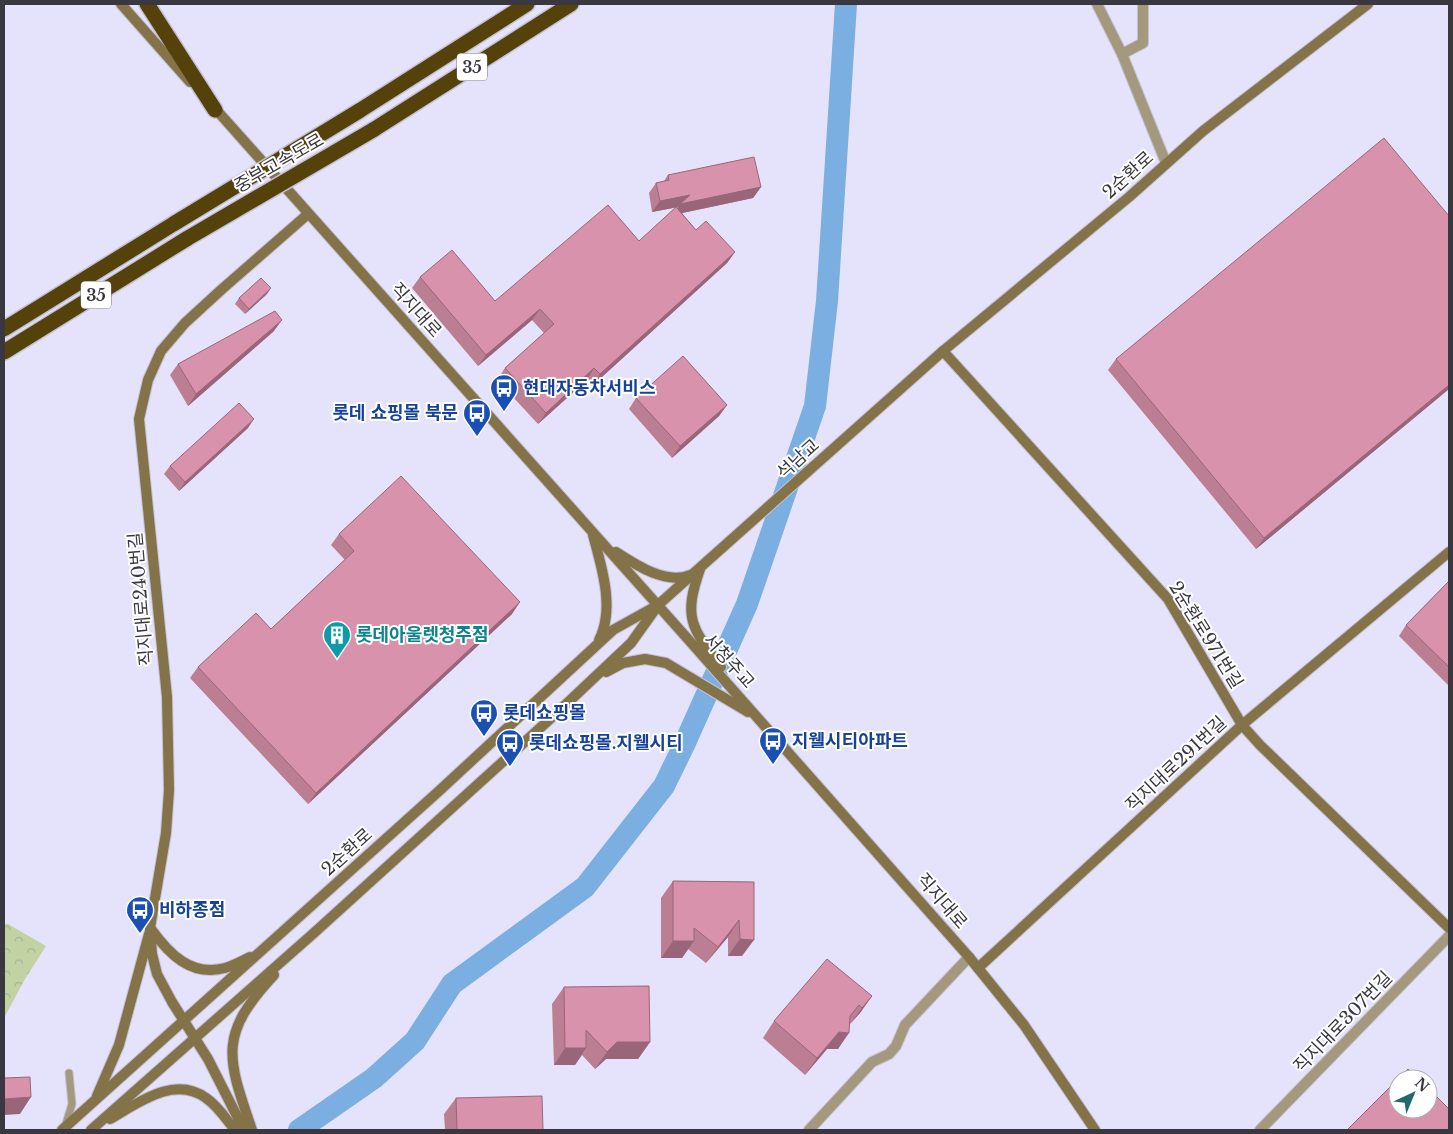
<svg xmlns="http://www.w3.org/2000/svg" width="1453" height="1134" font-family="'Libre Baskerville','Noto Sans KR',serif">
	<defs>
		<pattern id="forest-crowns" width="20" height="18" patternUnits="userSpaceOnUse" patternTransform="scale(1.25)"><rect width="20" height="18" fill="#c2d2a3"/><path d="M2 6a3 3 0 1 1 6 0M12 15a3 3 0 1 1 6 0" fill="none" stroke="#a7b58e"/></pattern>
	</defs>
	<rect width="100%" height="100%" fill="#e5e3fb"/>
	<!-- forest -->
	<path fill="url(#forest-crowns)" d="M4 924H8L46 946 25 979 4 1018Z"/>
	<g fill="none" stroke-linecap="round" stroke-linejoin="round">
		<!-- river -->
		<path stroke="#7baee1" stroke-width="22" d="M299 1130 374 1078 415 1041 452 984 585 887 664 786 684 745 747 604 815 406 827 301 846 4"/>
		<!-- lane casing -->
		<g stroke="#c3c1d6" stroke-width="9">
			<path id="lane" d="M65 1127 72 1104 69 1073"/>
		</g>
		<!-- street casing -->
		<g stroke="#c3c1d6" stroke-width="12">
			<g id="street">
				<path d="M1097 4 1122 54 1166 163"/>
				<path d="M1122 54 1143 43V4"/>
				<path d="M809 1130 872 1062 889 1054 896 1046 905 1025 969 957"/>
				<path d="M1260 1130 1449 936"/>
			</g>
		</g>
		<!-- secondary casing -->
		<g stroke="#c3c1d6" stroke-width="12">
			<g id="secondary">
				<path d="M121 4 190 82"/>
				<path d="M212 105 687 638 969 957 1024 1025 1095 1130"/>
				<path d="M943 351 1168 599 1242 725 1260 745 1449 928"/>
				<path d="M593 535C602 568 615 609 599 640"/>
				<path d="M616 552C636 565 666 585 690 575"/>
				<path d="M700 569C683 618 691 627 721 667"/>
				<path d="M606 672 623 663 645 659 666 663 748 712"/>
				<path d="M151 929C169 954 191 977 225 968 233 966 242 961 250 957"/>
				<path d="M978 968 1242 725 1449 552"/>
				<path d="M97 1096 119 1045 149 934"/>
				<path d="M110 1119C138 1103 174 1075 206 1098 218 1106 226 1119 235 1130"/>
				<path d="M62 1130 439 791 613 630 658 605 943 351 1129 197 1203 131 1368 4"/>
				<path d="M91 1130 315 932 561 709 631 643 656 608"/>
				<path d="M244 1130 208 1059 172 1002 157 974 152 954 150 928 166 833 169 790 167 697 139 419 148 380 161 351 185 323 221 290 308 214"/>
				<path d="M252 1130C227 1057 218 1035 274 975"/>
			</g>
		</g>
		<!-- highway casing -->
		<g stroke="#c3c1d6" stroke-width="18">
			<g id="highway">
				<path d="M147 4 215 110"/>
				<path d="M359 111 527 4"/>
				<path d="M373 130 571 4"/>
				<path d="M4 329 175 223"/>
				<path d="M4 352 188 238"/>
			</g>
		</g>
		<!-- lane -->
		<use href="#lane" stroke="#a4987d" stroke-width="7"/>
		<!-- street -->
		<use href="#street" stroke="#a4987d" stroke-width="10"/>
		<!-- secondary -->
		<use href="#secondary" stroke="#847349" stroke-width="10"/>
		<!-- highway -->
		<use href="#highway" stroke="#55420a" stroke-width="15"/>
		<!-- highway-bridge casing -->
		<g stroke="#c3c1d6" stroke-width="18" stroke-linecap="butt">
			<g id="highway-bridge">
				<path d="M175 223 359 111"/>
				<path d="M188 238 373 130"/>
			</g>
		</g>
		<!-- highway-bridge -->
		<use href="#highway-bridge" stroke="#55420a" stroke-width="15"/>
	</g>
	<!-- wall -->
	<g fill="#bb7e93">
		<path d="M668 175 761 187 753 198 682 213 696 230 735 252 727 263 592 386 587 380 538 424 497 380 505 368 544 333 532 320 478 366 412 288 420 277 495 301 639 241 678 207 652 212 649 193 656 183 664 181Z"/>
		<path d="M1449 216V389L1256 549 1108 370 1116 359Z"/>
		<path d="M267 294 245 314 235 304 239 298Z"/>
		<path d="M274 331 188 406 170 375 178 364Z"/>
		<path d="M636 398 727 405 719 416 672 458 629 409Z"/>
		<path d="M248 428 179 491 164 474 170 466Z"/>
		<path d="M339 534 512 614 308 804 190 678 198 667 271 629 345 560 331 545Z"/>
		<path d="M1449 581V686L1399 636 1406 625Z"/>
		<path d="M673 881 754 882 742 956H728V937L706 963 688 949 682 958H661V898Z"/>
		<path d="M564 987 650 1042 638 1059H606L595 1069 582 1055 575 1065H554L552 1004Z"/>
		<path d="M872 996 860 1013 850 1024 838 1049H827L805 1075 763 1038 774 1021Z"/>
		<path d="M456 1098 543 1130H445L444 1114Z"/>
	</g>
	<!-- shaded-wall -->
	<g fill="#986678">
		<path d="M761 187 753 198 673 215 678 207 652 212 660 201 690 195Z"/>
		<path d="M735 252 727 263 592 386 600 374Z"/>
		<path d="M271 288 267 294 245 314 249 309Z"/>
		<path d="M540 309 532 320 478 366 486 355Z"/>
		<path d="M282 320 274 331 188 406 196 394Z"/>
		<path d="M594 368 587 380 538 424 546 413Z"/>
		<path d="M1449 385V389L1256 549 1264 538Z"/>
		<path d="M727 405 719 416 672 458 680 446Z"/>
		<path d="M254 419 248 428 179 491 185 482Z"/>
		<path d="M520 602 512 614 308 804 316 793Z"/>
		<path d="M739 920 728 937 706 963 718 947Z"/>
		<path d="M740 939 754 940 742 956H728Z"/>
		<path d="M673 941H694L682 958H661Z"/>
		<path d="M872 996 860 1013 850 1024 862 1008Z"/>
		<path d="M839 1032 849 1033 838 1049H827L805 1075 817 1058Z"/>
		<path d="M617 1042H650L638 1059H606L595 1069 607 1052Z"/>
		<path d="M565 1048H586L575 1065H554Z"/>
		<path d="M31 1097 20 1114 4 1115V1099Z"/>
	</g>
	<!-- building -->
	<g fill="#d992ab" stroke="#986678">
		<path d="M1384 138 1449 216V385L1264 538 1116 359Z"/>
		<path d="M754 157 761 187 680 204 690 195 660 201 656 183 669 180 668 175Z"/>
		<path d="M608 205 639 241 676 207 696 230 706 221 735 252 600 374 594 368 546 413 505 368 554 324 540 309 486 355 420 277 452 250 495 301Z"/>
		<path d="M261 278 271 288 249 309 239 298Z"/>
		<path d="M275 311 282 320 196 394 178 364Z"/>
		<path d="M683 356 727 405 680 446 636 398Z"/>
		<path d="M239 403 254 419 185 482 170 466Z"/>
		<path d="M401 476 520 602 316 793 198 667 256 613 271 629 354 551 339 534Z"/>
		<path d="M1449 581V667L1406 625Z"/>
		<path d="M673 881 754 882V940L740 939 739 920 718 947 694 928V941H673Z"/>
		<path d="M827 959 872 996 862 1008 859 1005 850 1016 849 1033 839 1032 817 1058 774 1021Z"/>
		<path d="M649 986 650 1042H617L607 1052 586 1030V1048H565L564 987Z"/>
		<path d="M1408 1069 1419 1079H1398V1109H1428V1088L1449 1109V1130H1347Z"/>
		<path d="M30 1077 31 1097 4 1099V1078Z"/>
		<path d="M542 1096 543 1130H457L456 1098Z"/>
	</g>
	<!-- icons -->
	<defs>
		<g id="bus-pin" transform="scale(1.4375)"><path d="M0 17L-7.5 6A9.5 9.5 0 1 1 7.5 6Z" fill="#1a4fb4" stroke="#fff"/><path d="M-5-6H5V4H4V6H2V4H-2V6H-4V4H-5ZM-3.5-4V0h7V-4ZM-3.5 1.2v1.5H-2V1.2ZM2 1.2v1.5H3.5V1.2Z" fill="#fff"/></g>
		<g id="building-pin" transform="scale(1.4375)"><path d="M0 17L-7.5 6A9.5 9.5 0 1 1 7.5 6Z" fill="#0f9aa8" stroke="#fff"/><path d="M-4-6H4V6H1V3H-1V6H-4ZM-2.5-4.3h1.7v1.8h-1.7ZM.8-4.3h1.7v1.8H.8ZM-2.5-1h1.7V.8h-1.7ZM.8-1h1.7V.8H.8Z" fill="#fff"/></g>
	</defs>
	<g fill-rule="evenodd">
		<use href="#bus-pin" x="504" y="388"/>
		<use href="#bus-pin" x="477" y="413"/>
		<use href="#building-pin" x="337" y="635"/>
		<use href="#bus-pin" x="484" y="713"/>
		<use href="#bus-pin" x="773" y="741"/>
		<use href="#bus-pin" x="510" y="743"/>
		<use href="#bus-pin" x="140" y="910"/>
	</g>
	<g text-anchor="middle" dominant-baseline="central" stroke-width="4" stroke-linejoin="round" paint-order="stroke">
		<!-- shield labels -->
		<g fill="#fff" stroke="#74747a" stroke-width="1">
			<rect x="457" y="53.5" width="30" height="27" rx="4"/>
			<rect x="81" y="281.5" width="30" height="27" rx="4"/>
		</g>
		<g font-size="16" font-weight="bold" fill="#393841">
			<text x="472" y="67">35</text>
			<text x="96" y="295">35</text>
		</g>
		<!-- street labels -->
		<g font-size="18" fill="#393841" stroke="#fff">
			<text transform="translate(279 163) rotate(-30)">중부고속도로</text>
			<text transform="translate(1128 175) rotate(-42)">2순환로</text>
			<text transform="translate(416 310) rotate(48)">직지대로</text>
			<text transform="translate(798 459) rotate(-42)">석남교</text>
			<text transform="translate(141 599) rotate(-95)">직지대로240번길</text>
			<text transform="translate(1206 635) rotate(58)">2순환로971번길</text>
			<text transform="translate(729 661) rotate(48)">서청주교</text>
			<text transform="translate(1176 764) rotate(-43)">직지대로291번길</text>
			<text transform="translate(347 852) rotate(-42)">2순환로</text>
			<text transform="translate(942 901) rotate(49)">직지대로</text>
			<text transform="translate(1343 1022) rotate(-46)">직지대로307번길</text>
		</g>
		<!-- transit labels -->
		<g font-size="18" font-weight="bold" fill="#164399" stroke="#fff" text-anchor="start">
			<text x="523" y="388">현대자동차서비스</text>
			<text x="458" y="413" text-anchor="end">롯데 쇼핑몰 북문</text>
			<text x="503" y="713">롯데쇼핑몰</text>
			<text x="792" y="741">지웰시티아파트</text>
			<text x="529" y="743">롯데쇼핑몰.지웰시티</text>
			<text x="159" y="910">비하종점</text>
		</g>
		<!-- culture labels -->
		<g font-size="18" font-weight="bold" fill="#0d838f" stroke="#fff" text-anchor="start">
			<text x="356" y="635">롯데아울렛청주점</text>
		</g>
	</g>
	<!-- border -->
	<rect width="1453" height="1134" fill="none" stroke="#393841" stroke-width="10"/>
	<!-- north arrow -->
	<g transform="translate(1413 1094) rotate(44)"><circle r="24" fill="#ffffff" stroke="#b0afb3"/>
	<path d="M0-4L9 19L0 12L-9 19Z" fill="#1f6b6b"/>
	<text y="-8" font-size="14" font-weight="bold" text-anchor="middle" fill="#393841">N</text>
	</g>
</svg>
